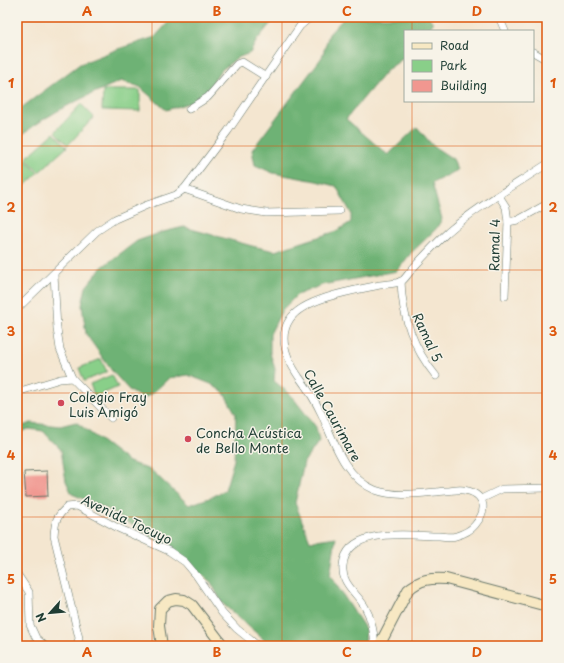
<svg xmlns="http://www.w3.org/2000/svg" width="564" height="663" font-family="'Playpen Sans',sans-serif">
	<rect width="100%" height="100%" fill="#f7f3e8"/>
	<filter id="ink" filterUnits="userSpaceOnUse"><feTurbulence type="fractalNoise" baseFrequency=".025" numOctaves="2"/><feDisplacementMap in="SourceGraphic" scale="8" xChannelSelector="R" yChannelSelector="G"/><feConvolveMatrix kernelMatrix="1 2 1 2 8 2 1 2 1" color-interpolation-filters="sRGB"/></filter>
	<filter id="wash" filterUnits="userSpaceOnUse"><feTurbulence type="fractalNoise" baseFrequency=".012" numOctaves="4" result="noise"/><feDisplacementMap in="SourceGraphic" scale="16" xChannelSelector="R" yChannelSelector="G"/><feGaussianBlur stdDeviation="0.9" result="paint"/><feColorMatrix in="noise" values="0 0 0 0 0 0 0 0 0 0 0 0 0 0 0 0 0 1.4 0 .05"/><feComposite in="paint" operator="in"/></filter>
	<g filter="url(#wash)">
		<rect width="100%" height="100%" fill="#f4e6d0"/>
		<!-- green -->
		<g fill="#89cf89" stroke="#54865e">
			<path d="M103 90H140V111L102 110Z"/>
			<path d="M81 104 94 117 68 145 55 132Z"/>
			<path d="M54 133 67 147 39 172 26 158Z"/>
			<path d="M25 159 38 173 17 193V167Z"/>
			<path d="M101 359 107 372 84 381 79 368Z"/>
			<path d="M112 375 118 387 95 397 90 384Z"/>
		</g>
		<!-- forest -->
		<g fill="#6eb275" stroke="#467854">
			<path d="M173 17H276L257 40 250 53 237 58 219 72 209 88 195 101 166 110 140 87 121 81C86 96 52 111 23 134L17 128V111L80 64 118 49 155 37Z"/>
			<path d="M345 17H429L433 23 428 31H405V57L387 70 346 119 388 155 417 127 433 146 453 159 458 170 432 183 442 219 436 229 411 253 397 271 322 285 297 295 282 310 270 334V353L275 369 274 381 290 394 316 427 319 441 304 462 295 503 310 541 336 537 330 575 366 630 365 646H271L222 603 211 582 158 541 107 509 72 494 66 481 61 450 43 431 29 429 17 433V428L31 423 60 426 76 422 127 461 152 471 189 505 212 497 225 490 234 460 236 414 224 393 211 384 188 375 169 378 155 391 143 399 129 390 112 371 86 334 82 305 86 287 101 268 137 241 163 232 184 227 252 246 275 251 337 231 351 222V213L336 186 316 181 273 173 255 165 252 150 322 57 329 34Z"/>
		</g>
		<g id="blocks">
			<!-- building -->
			<path fill="#f19790" d="M47 471 48 496 26 497 24 472Z"/>
		</g>
	</g>
	<g filter="url(#ink)">
		<use href="#blocks" fill-opacity="0" stroke="#6a786b" stroke-width="1"/>
		<g fill="none" stroke-linecap="round" stroke-linejoin="round">
			<!-- street casing -->
			<g stroke="#6a786b" stroke-width="8">
				<g id="street">
					<path d="M499 17 505 31"/>
					<path d="M533 52 547 60"/>
					<path d="M189 109 208 97 237 64 242 62 266 77"/>
					<path d="M184 189 241 209 266 213 339 211"/>
					<path d="M499 196 506 207 508 222 505 296"/>
					<path d="M508 222 518 220 547 204"/>
					<path d="M401 281C402 318 413 348 436 376"/>
					<path d="M17 309 97 231 115 219 147 205 176 195 184 189 228 131 300 26 308 19 315 17"/>
					<path d="M72 378 111 418"/>
					<path d="M17 392 60 379 72 378 60 349 57 329 54 274"/>
					<path d="M481 499 502 489 547 488"/>
					<path d="M17 574 29 592 30 625 36 638 45 646"/>
					<path d="M77 646 79 638 54 536C55 521 56 517 67 507L77 506 118 528 169 551 185 562 196 575 222 613 237 629 258 646"/>
					<path d="M375 646C374 632 372 619 365 607 357 593 341 584 343 566 346 525 411 536 439 536 444 536 451 538 456 536 463 534 471 530 475 525 480 519 484 513 483 505 481 496 473 491 463 490 458 489 451 491 446 491 422 493 397 498 375 490 345 478 334 442 322 415 316 402 308 389 299 377 288 361 277 338 290 319 304 298 356 290 380 285 386 284 397 284 402 281 406 278 410 271 414 267 425 255 436 243 448 232 478 206 514 186 547 164"/>
				</g>
			</g>
			<!-- secondary casing -->
			<g stroke="#6a786b" stroke-width="12">
				<g id="secondary">
					<path d="M162 646 159 626 160 609 168 601 176 599 184 600 192 605 221 643 225 646"/>
					<path d="M379 646 408 590C420 579 431 578 446 579L547 606"/>
				</g>
			</g>
			<!-- street -->
			<use href="#street" stroke="#fff" stroke-width="7"/>
			<!-- secondary -->
			<use href="#secondary" stroke="#f7e8c3" stroke-width="10"/>
		</g>
	</g>
	<!-- grid -->
	<path fill="none" stroke="#de580e" stroke-width="1" stroke-opacity="0.55" d="M152 17V646M282 17V646M412 17V31M412 101V646M17 146H547M17 270H547M17 393H547M17 517H547"/>
	<!-- markers -->
	<g fill="#d1495b" stroke="#f7f3e8" stroke-width="1.5">
		<circle cx="61" cy="403" r="4"/>
		<circle cx="188" cy="439" r="4"/>
	</g>
	<g text-anchor="middle" dominant-baseline="central" stroke-width="3" stroke-linejoin="round" paint-order="stroke">
		<!-- street labels -->
		<g font-size="13" fill="#1f3d34" stroke="#f7f3e8">
			<text transform="translate(494 245) rotate(-89)">Ramal 4</text>
			<text transform="translate(428 337) rotate(65)">Ramal 5</text>
			<text transform="translate(333 415) rotate(61)">Calle Caurimare</text>
			<text transform="translate(127 519) rotate(25)">Avenida Tocuyo</text>
		</g>
		<!-- poi labels -->
		<g font-size="13" fill="#1f3d34" stroke="#f7f3e8" text-anchor="start">
			<text x="69" y="396">Colegio Fray<tspan x="69" dy="15">Luis Amigó</tspan></text>
			<text x="196" y="432">Concha Acústica<tspan x="196" dy="15">de Bello Monte</tspan></text>
		</g>
	</g>
	<!-- margin -->
	<rect width="564" height="663" fill="none" stroke="#f7f3e8" stroke-width="44"/>
	<!-- legend -->
	<rect x="404" y="30" width="130" height="72" fill="#f7f3e8" stroke="#a1aaa0"/>
	<rect x="412" y="43" width="20" height="6" fill="#f7e8c3" stroke="#a1aaa0"/>
	<text x="440" y="50" font-size="12" fill="#1f3d34">Road</text>
	<rect x="412" y="60" width="20" height="12" fill="#89cf89" stroke="#a1aaa0"/>
	<text x="440" y="70" font-size="12" fill="#1f3d34">Park</text>
	<rect x="412" y="80" width="20" height="12" fill="#f19790" stroke="#a1aaa0"/>
	<text x="440" y="90" font-size="12" fill="#1f3d34">Building</text>
	<!-- north arrow -->
	<g transform="translate(50 613) rotate(243)" stroke="#f7f3e8" stroke-width="3" paint-order="stroke">
	<path d="M0-3L7 15L0 10L-7 15Z" fill="#1f3d34"/>
	<text y="-6" font-size="11" font-weight="bold" text-anchor="middle" fill="#1f3d34">N</text>
	</g>
	<rect x="22" y="22" width="520" height="619" fill="none" stroke="#de580e" stroke-width="1.5"/>
	<g font-size="13" text-anchor="middle" font-weight="bold" fill="#de580e">
		<text x="87" y="16">A</text>
		<text x="217" y="16">B</text>
		<text x="347" y="16">C</text>
		<text x="477" y="16">D</text>
		<text x="11" y="88">1</text>
		<text x="553" y="88">1</text>
		<text x="11" y="212">2</text>
		<text x="553" y="212">2</text>
		<text x="11" y="336">3</text>
		<text x="553" y="336">3</text>
		<text x="11" y="460">4</text>
		<text x="553" y="460">4</text>
		<text x="11" y="584">5</text>
		<text x="553" y="584">5</text>
		<text x="87" y="657">A</text>
		<text x="217" y="657">B</text>
		<text x="347" y="657">C</text>
		<text x="477" y="657">D</text>
	</g>
</svg>
